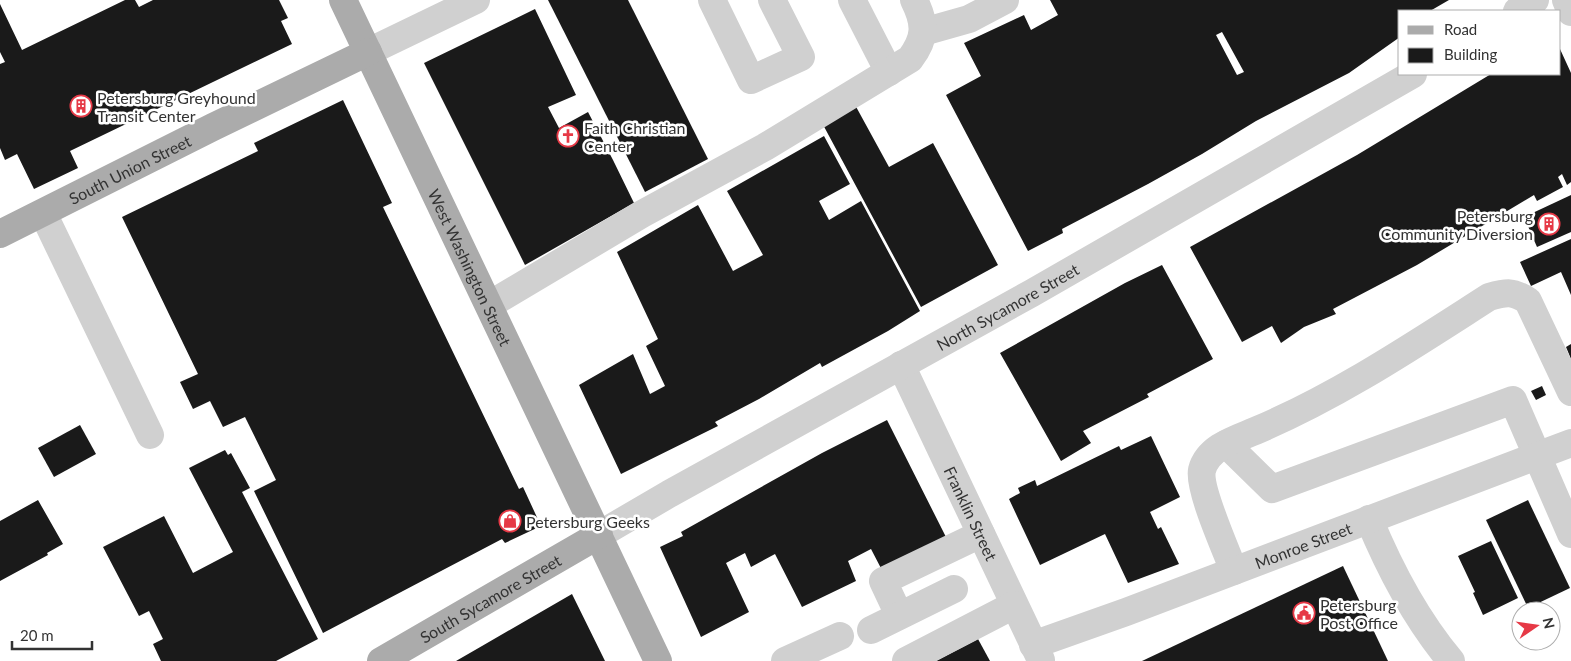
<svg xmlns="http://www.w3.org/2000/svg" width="1571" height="661" font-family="Lato,sans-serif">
	<rect width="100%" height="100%" fill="#fff"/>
	<!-- building -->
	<g fill="#1a1a1a" fill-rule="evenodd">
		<path d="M125 0H135L139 7 153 0H279L288 18 281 21 292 44 70 151 78 168 34 189 17 154 5 160 0 148V64L5 62 0 52V4L22 50Z"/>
		<path d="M548 0H628L708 159 645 192Z"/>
		<path d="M1050 0H1449L1430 11H1400V37L1349 73 1256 121 1202 154 1148 184 1062 229 1063 233 1028 251 946 95 981 76 964 43 1024 15 1031 30 1058 15ZM1222 32 1244 72 1237 75 1216 35Z"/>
		<path d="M535 9 576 95 548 107 559 128 588 112 613 160 634 203 525 265 424 63Z"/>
		<path d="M1560 49 1571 73V182L1567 185 1562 174 1558 177 1563 187 1537 201 1534 195 1417 265 1333 309 1336 314 1304 327 1281 343 1272 326 1242 342 1190 247 1357 155 1491 74H1560Z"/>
		<path d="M343 100 392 203 383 207 519 489 523 487 541 526 505 543 502 539 323 633 254 491 276 480 245 417 223 427 210 401 193 409 180 382 198 374 122 217 258 151 254 143Z"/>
		<path d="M854 103 889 167 933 143 998 265 921 307 821 121Z"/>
		<path d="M824 136 850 184 819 201 829 220 861 201 920 311 888 331 822 367 820 363 759 399 715 422 718 426 621 474 579 385 633 354 650 394 665 386 646 346 658 339 617 252 698 205 733 271 763 255 727 191Z"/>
		<path d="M1571 195V232L1537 247 1524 217Z"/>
		<path d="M1571 239V295L1561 272 1531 286 1520 262Z"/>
		<path d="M1162 265 1213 359 1147 394 1149 397 1083 431 1091 443 1061 461 1000 353 1125 283Z"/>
		<path d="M1571 344V359L1566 347Z"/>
		<path d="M1542 386 1546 395 1536 400 1531 391Z"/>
		<path d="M887 420 949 543 885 576 871 549 848 561 856 581 802 607 775 554 751 567 745 553 726 563 749 612 701 637 660 547 683 536 681 532 822 453Z"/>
		<path d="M80 425 96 454 54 477 38 448Z"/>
		<path d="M1151 436 1180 497 1150 512 1158 529 1161 527 1179 564 1128 583 1105 534 1040 565 1009 499 1020 493 1018 488 1035 480 1037 486 1119 446 1121 450Z"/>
		<path d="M225 450 228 455 231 453 250 488 242 492 318 639 276 661H161L153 644 163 639 149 611 139 616 103 547 164 516 193 573 233 552 189 468Z"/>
		<path d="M38 500 63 544 47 553 48 555 0 581V521Z"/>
		<path d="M1528 500 1570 588 1528 608 1486 520Z"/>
		<path d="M1491 541 1518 598 1483 615 1473 593 1475 592 1458 556Z"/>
		<path d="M1343 566 1388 661H1142Z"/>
		<path d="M572 594 605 661H456L482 646Z"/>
		<path d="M978 639 990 661H936Z"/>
	</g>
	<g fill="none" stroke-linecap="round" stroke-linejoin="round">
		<!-- minor -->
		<g stroke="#d0d0d0" stroke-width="28">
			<path d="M712 0 751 80 801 57 772 0"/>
			<path d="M852 0 889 72"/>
			<path d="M1566 0 1571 12"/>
			<path d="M1517 11 1535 0"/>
			<path d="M923 32 969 19 1005 0"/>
			<path d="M368 52 476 0"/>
			<path d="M43 213 150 435"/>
			<path d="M489 305 642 214 765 147 910 59C926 38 926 24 914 0"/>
			<path id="s1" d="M901 365 1041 660"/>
			<path d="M1226 444 1272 489 1513 400 1571 534"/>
			<path d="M1369 519C1390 570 1415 618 1451 661"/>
			<path id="s2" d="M599 535 669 494 1032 293 1413 74"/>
			<path d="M1234 571C1226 550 1198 488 1202 470 1208 447 1236 439 1255 431 1338 396 1414 345 1489 297 1507 292 1513 291 1528 301L1571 392"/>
			<path d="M899 615 883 581 981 534"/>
			<path d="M871 630 954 589"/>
			<path id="s3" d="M1033 645 1126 612 1571 443"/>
			<path d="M785 661 840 636"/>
			<path d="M906 661 1014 605"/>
		</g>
		<!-- major -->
		<g stroke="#ababab" stroke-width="28">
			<path id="s4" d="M343 0 658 661"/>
			<path id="s5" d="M0 234 213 127 368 52"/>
			<path id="s6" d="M381 661 599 535"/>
		</g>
	</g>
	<!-- icons -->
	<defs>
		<g id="building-ring" transform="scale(1.125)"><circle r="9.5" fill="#fff" stroke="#e63946" stroke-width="1.5"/><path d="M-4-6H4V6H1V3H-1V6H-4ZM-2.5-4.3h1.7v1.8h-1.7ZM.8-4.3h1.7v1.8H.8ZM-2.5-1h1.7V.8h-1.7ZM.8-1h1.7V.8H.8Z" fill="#e63946"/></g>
		<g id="church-ring" transform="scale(1.125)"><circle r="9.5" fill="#fff" stroke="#e63946" stroke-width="1.5"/><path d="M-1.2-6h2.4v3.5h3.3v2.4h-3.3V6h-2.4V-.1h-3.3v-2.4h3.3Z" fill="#e63946"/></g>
		<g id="shop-ring" transform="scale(1.125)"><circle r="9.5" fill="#fff" stroke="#e63946" stroke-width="1.5"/><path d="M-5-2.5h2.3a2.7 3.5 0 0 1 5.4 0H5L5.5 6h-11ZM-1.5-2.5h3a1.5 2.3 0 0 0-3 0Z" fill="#e63946"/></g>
		<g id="civic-ring" transform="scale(1.125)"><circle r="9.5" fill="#fff" stroke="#e63946" stroke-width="1.5"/><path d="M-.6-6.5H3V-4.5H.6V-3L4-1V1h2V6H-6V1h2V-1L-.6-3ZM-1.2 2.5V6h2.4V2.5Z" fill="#e63946"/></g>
	</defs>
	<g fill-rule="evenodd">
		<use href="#building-ring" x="81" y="106"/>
		<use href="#church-ring" x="568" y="136"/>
		<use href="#building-ring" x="1549" y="224"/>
		<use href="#shop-ring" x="510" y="521"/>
		<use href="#civic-ring" x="1304" y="613"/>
	</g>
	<g text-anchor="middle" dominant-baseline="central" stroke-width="5" stroke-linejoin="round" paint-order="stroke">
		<!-- poi labels -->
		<g font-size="16" fill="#333" stroke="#fff" text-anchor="start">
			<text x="97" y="97">Petersburg Greyhound<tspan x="97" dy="18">Transit Center</tspan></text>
			<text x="584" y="127">Faith Christian<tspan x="584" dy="18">Center</tspan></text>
			<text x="1533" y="215" text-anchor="end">Petersburg<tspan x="1533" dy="18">Community Diversion</tspan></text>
			<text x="526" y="521">Petersburg Geeks</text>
			<text x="1320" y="604">Petersburg<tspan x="1320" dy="18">Post Office</tspan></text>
		</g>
		<!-- street labels -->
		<g font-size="16" fill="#333" stroke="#fff">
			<text stroke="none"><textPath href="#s5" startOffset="145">South Union Street</textPath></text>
			<text stroke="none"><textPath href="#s4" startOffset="296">West Washington Street</textPath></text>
			<text stroke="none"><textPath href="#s2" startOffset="468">North Sycamore Street</textPath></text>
			<text stroke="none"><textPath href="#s1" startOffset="164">Franklin Street</textPath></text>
			<text stroke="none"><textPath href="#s3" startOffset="288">Monroe Street</textPath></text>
			<text stroke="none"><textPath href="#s6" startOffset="126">South Sycamore Street</textPath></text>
		</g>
	</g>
	<!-- legend -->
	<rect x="1398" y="10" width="162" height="65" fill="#ffffff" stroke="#adadad"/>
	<rect x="1408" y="26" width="25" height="8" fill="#ababab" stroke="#adadad"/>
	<text x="1444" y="35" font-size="15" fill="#333333">Road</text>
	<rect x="1408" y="48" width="25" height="15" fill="#1a1a1a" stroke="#adadad"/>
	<text x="1444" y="60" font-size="15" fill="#333333">Building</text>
	<!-- north arrow -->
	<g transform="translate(1536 626) rotate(77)"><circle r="24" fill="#ffffff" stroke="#adadad"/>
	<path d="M0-4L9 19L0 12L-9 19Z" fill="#e63946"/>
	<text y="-8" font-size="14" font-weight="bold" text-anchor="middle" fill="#333333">N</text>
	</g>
	<!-- scale -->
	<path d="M12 641v8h80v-8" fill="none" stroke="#333333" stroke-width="2.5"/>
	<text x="20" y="641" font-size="15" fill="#333333" stroke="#ffffff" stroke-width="4" paint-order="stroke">20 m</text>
</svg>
